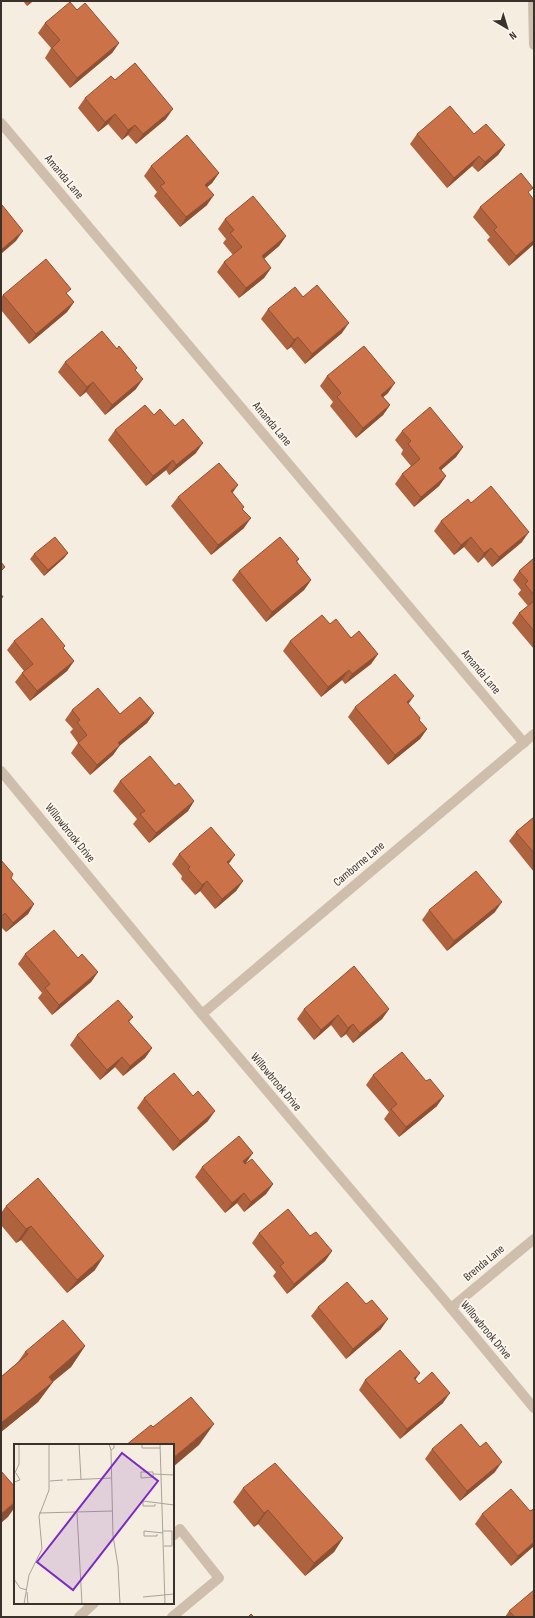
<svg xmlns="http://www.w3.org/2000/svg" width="535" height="1618" font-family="'Sofia Sans Condensed',sans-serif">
	<rect width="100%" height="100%" fill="#f4ede0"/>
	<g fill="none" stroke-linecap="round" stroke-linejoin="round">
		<!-- minor -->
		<g stroke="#cebeab" stroke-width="10">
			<path d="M533 1 534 45"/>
			<path d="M1 123 524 743"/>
			<path d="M1 771 202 1014 451 1308 534 1408"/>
			<path d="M202 1014 534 734"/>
			<path d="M451 1308 534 1239"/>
			<path d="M79 1617 94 1603"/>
			<path d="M172 1617 219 1578 180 1529 173 1536"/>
		</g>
	</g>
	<!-- wall -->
	<g fill="#af623e">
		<path d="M23 1H33L27 6Z"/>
		<path d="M45 23 119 43 112 53 70 88 45 58 51 48 38 33Z"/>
		<path d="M115 80 166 119 136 144 128 135 122 140 108 124 98 132 78 108 85 98Z"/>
		<path d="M417 134H474L505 145 498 155 478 172 472 166 447 188 410 144Z"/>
		<path d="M151 166 219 173 212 183 207 187V205L180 227 154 196 157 192 144 176Z"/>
		<path d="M529 194 534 244 509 266 487 240 490 237 473 217 480 207Z"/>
		<path d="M225 219 286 236 279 246 264 259 271 268 264 278 239 298 217 272 224 262 233 255 223 243 226 239 218 229Z"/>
		<path d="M67 294 74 302 67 312 29 344 1 310V298L3 295Z"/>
		<path d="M303 297 342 333 305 364 291 347 287 350 261 319 268 309Z"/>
		<path d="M65 362 135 371 136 389 105 415 86 392 80 397 58 372Z"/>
		<path d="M327 376 388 393 383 397 390 405 383 415 356 438 330 406 333 402 320 386Z"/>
		<path d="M154 415 196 453 169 475 166 470 146 486 108 440 115 430Z"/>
		<path d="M402 431 463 447 456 457 441 470 446 476 439 486 414 507 395 484 402 474 411 466 401 454 403 450 395 440Z"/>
		<path d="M178 497 243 509 244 528 211 555 171 506Z"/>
		<path d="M471 503 522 542 492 567 484 557 478 563 464 547 454 555 434 531 441 521Z"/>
		<path d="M68 553 64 558 44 576 30 559 34 554Z"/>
		<path d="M534 558V649L512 623 519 613 528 606 518 594 521 590 513 580 519 571Z"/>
		<path d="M299 559 297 562 311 580 304 590 266 622 232 580 239 571Z"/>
		<path d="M330 624 378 654 371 664 345 684 342 680 321 697 283 651 290 641Z"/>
		<path d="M14 641 65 646 63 648 74 661 67 671 30 701 15 682 22 673 24 671 7 650Z"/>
		<path d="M408 704 419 720 427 729 420 739 388 765 348 717 355 707Z"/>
		<path d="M72 710 120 714 154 713 147 723 120 745 113 755 90 775 71 753 78 743 70 732 73 729 65 720Z"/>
		<path d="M120 781 175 786 194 801 188 811 149 843 133 824 137 819 113 791Z"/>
		<path d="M534 817V872L509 841 516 832Z"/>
		<path d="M179 854 229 864 243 881 236 891 215 909 200 891 195 895 181 879 182 876 172 864Z"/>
		<path d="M1 860 11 878 34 904 28 914 6 932 1 927Z"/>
		<path d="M429 910 495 912 447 951 422 920Z"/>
		<path d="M25 954 78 958 98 972 91 982 52 1015 38 998 42 993 18 964Z"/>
		<path d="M304 1009H389L382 1019 353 1043 346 1034 341 1038 331 1025 314 1040 297 1019Z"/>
		<path d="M133 1017 129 1022 152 1048 145 1058 123 1076 115 1067 100 1080 70 1045 77 1035Z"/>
		<path d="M373 1075 437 1106 399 1137 384 1119 389 1112 366 1085Z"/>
		<path d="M193 1096 208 1121 173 1151 137 1108 144 1098Z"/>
		<path d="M246 1163 273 1184 266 1194 244 1212 237 1203 225 1213 195 1177 202 1167Z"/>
		<path d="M6 1206 95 1270 67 1293 21 1240 16 1243 1 1225V1213Z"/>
		<path d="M259 1233 310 1236 332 1251 325 1261 287 1294 273 1276 276 1272 252 1243Z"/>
		<path d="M318 1307 381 1329 346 1359 311 1316Z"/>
		<path d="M85 1346 71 1367 53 1382 38 1402 1 1432V1377L18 1362 25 1352Z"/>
		<path d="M365 1380H415L419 1384 443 1403 400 1439 359 1390Z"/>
		<path d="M432 1449 495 1472 460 1501 425 1459Z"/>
		<path d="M243 1488 343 1538 334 1552 305 1576 258 1524 254 1527 233 1502Z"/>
		<path d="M534 1509V1546L511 1566 475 1524 482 1514 530 1511Z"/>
		<path d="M509 1611 534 1617H505Z"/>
	</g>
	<!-- shaded-wall -->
	<g fill="#8e5032">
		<path d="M30 1H33L27 6Z"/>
		<path d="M119 43 112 53 70 88 77 78Z"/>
		<path d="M173 109 166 119 136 144 143 134Z"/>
		<path d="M115 114 108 124 98 132 105 122Z"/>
		<path d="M135 125 128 135 122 140 128 130Z"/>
		<path d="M505 145 498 155 478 172 485 162Z"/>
		<path d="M479 156 472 166 447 188 454 178Z"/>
		<path d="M219 173 212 183 198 195 205 185Z"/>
		<path d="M214 195 207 205 180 227 186 217Z"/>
		<path d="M23 231 16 241 1 254V250Z"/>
		<path d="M286 236 279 246 255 266 262 256Z"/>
		<path d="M534 240V244L509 266 516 256Z"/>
		<path d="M271 268 264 278 239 298 246 288Z"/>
		<path d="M74 302 67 312 29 344 36 334Z"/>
		<path d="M349 323 342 333 305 364 312 354Z"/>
		<path d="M298 337 291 347 287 350 294 340Z"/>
		<path d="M143 379 136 389 105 415 112 405Z"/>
		<path d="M93 382 86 392 80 397 87 387Z"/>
		<path d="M395 383 388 393 374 405 381 395Z"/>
		<path d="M390 405 383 415 356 438 363 428Z"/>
		<path d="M203 443 196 453 169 475 176 465Z"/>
		<path d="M463 447 456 457 432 478 439 468Z"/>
		<path d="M173 460 166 470 146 486 153 476Z"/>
		<path d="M446 476 439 486 414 507 421 497Z"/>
		<path d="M238 485 231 495V491Z"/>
		<path d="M251 518 244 528 211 555 218 545Z"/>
		<path d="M529 532 522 542 492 567 499 557Z"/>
		<path d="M471 537 464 547 454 555 461 545Z"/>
		<path d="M491 548 484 557 478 563 484 553Z"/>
		<path d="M68 553 64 558 44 576 48 570Z"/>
		<path d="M311 580 304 590 266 622 272 612Z"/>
		<path d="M378 654 371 664 345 684 352 674Z"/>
		<path d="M74 661 67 671 30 701 37 691Z"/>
		<path d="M349 670 342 680 321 697 328 687Z"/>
		<path d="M414 696 407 706V702Z"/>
		<path d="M154 713 147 723 111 753 118 743Z"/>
		<path d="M427 729 420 739 388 765 395 755Z"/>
		<path d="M120 745 113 755 90 775 97 765Z"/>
		<path d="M194 801 188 811 149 843 156 833Z"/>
		<path d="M235 855 228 865 227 862Z"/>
		<path d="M207 881 200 891 195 895 202 885Z"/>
		<path d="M243 881 236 891 215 909 222 899Z"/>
		<path d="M502 902 495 912 447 951 454 941Z"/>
		<path d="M34 904 28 914 6 932 13 923Z"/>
		<path d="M98 972 91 982 52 1015 59 1005Z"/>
		<path d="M389 1009 382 1019 353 1043 360 1033Z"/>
		<path d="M338 1015 331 1025 314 1040 321 1030Z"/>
		<path d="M353 1024 346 1034 341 1038 348 1028Z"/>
		<path d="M152 1048 145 1058 123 1076 130 1066Z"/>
		<path d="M122 1057 115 1067 100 1080 107 1070Z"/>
		<path d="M444 1096 437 1106 399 1137 406 1127Z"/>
		<path d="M215 1111 208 1121 173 1151 180 1141Z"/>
		<path d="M253 1153 246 1163 236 1171 243 1161Z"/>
		<path d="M273 1184 266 1194 244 1212 251 1202Z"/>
		<path d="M244 1193 237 1203 225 1213 232 1203Z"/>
		<path d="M31 1226 21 1240 16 1243 26 1229Z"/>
		<path d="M332 1251 325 1261 287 1294 294 1284Z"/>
		<path d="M104 1256 95 1270 67 1293 77 1280Z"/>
		<path d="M388 1319 381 1329 346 1359 353 1349Z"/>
		<path d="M85 1346 71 1367 48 1385 53 1382 38 1402 1 1432V1423L49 1377Z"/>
		<path d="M420 1373 413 1383 414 1378Z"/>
		<path d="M450 1393 443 1403 400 1439 407 1429Z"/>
		<path d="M214 1424 199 1445 173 1467V1458Z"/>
		<path d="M502 1462 495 1472 460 1501 467 1491Z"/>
		<path d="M15 1502V1507L8 1517 1 1523V1514Z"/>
		<path d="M268 1510 258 1524 254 1527 264 1513Z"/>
		<path d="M343 1538 334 1552 305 1576 314 1563Z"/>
		<path d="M534 1542V1546L511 1566 518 1556Z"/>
	</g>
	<!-- building -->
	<g fill="#cb7248" stroke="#8e5032">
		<path d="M70 2 77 10 85 3 119 43 77 78 52 48 60 40 45 23Z"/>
		<path d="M135 63 173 109 143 134 135 125 128 130 115 114 105 122 85 98 111 76 115 80Z"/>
		<path d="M450 106 474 134 486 124 505 145 485 162 479 156 454 178 417 134Z"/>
		<path d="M187 135 219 173 205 185 214 195 186 217 160 186 165 183 151 166Z"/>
		<path d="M521 173 533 188 528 192 534 200V240L516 256 494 230 497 227 480 207Z"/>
		<path d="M253 196 286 236 262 256 271 268 246 288 224 262 242 247 230 233 234 230 225 219Z"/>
		<path d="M2 205 23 231 1 250V206Z"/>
		<path d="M46 259 71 289 66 293 74 302 36 334 3 295Z"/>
		<path d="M317 285 349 323 312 354 298 337 294 340 268 309 295 287 303 297Z"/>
		<path d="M102 331 117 349 119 346 137 368 135 370 143 379 112 405 93 382 87 387 65 362Z"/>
		<path d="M364 346 395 383 381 395 390 405 363 428 337 397 341 393 327 376Z"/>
		<path d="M145 405 154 415 160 409 175 426 183 419 203 443 176 465 173 460 153 476 115 430Z"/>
		<path d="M430 407 463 447 439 468 446 476 421 497 402 474 420 459 408 444 411 441 402 431Z"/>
		<path d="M219 463 238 485 231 491 244 507 242 509 251 518 218 545 178 497Z"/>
		<path d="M491 486 529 532 499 557 491 548 484 553 471 537 461 545 441 521 468 499 471 503Z"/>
		<path d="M55 537 68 553 48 570 34 554Z"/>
		<path d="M280 537 299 559 296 561 311 580 272 612 239 571Z"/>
		<path d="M534 558V595L525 584 528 581 519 571Z"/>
		<path d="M1 562 5 567 1 571Z"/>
		<path d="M1 594 3 597 1 598Z"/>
		<path d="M534 601V631L519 613Z"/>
		<path d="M322 615 330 624 336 619 351 638 359 631 378 654 352 674 349 670 328 687 290 641Z"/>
		<path d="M42 618 65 646 63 648 74 661 37 691 22 673 33 664 14 641Z"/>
		<path d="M395 674 414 696 407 702 420 718 419 720 427 729 395 755 355 707Z"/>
		<path d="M98 688 120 714 140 697 154 713 118 743 120 745 97 765 78 743 87 735 77 722 80 720 72 710Z"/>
		<path d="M150 756 175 786 179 783 194 801 156 833 140 814 145 811 120 781Z"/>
		<path d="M534 817V853L516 832Z"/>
		<path d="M211 827 235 855 227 862 243 881 222 899 207 881 202 885 188 869 190 867 179 854Z"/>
		<path d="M1 860 13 874 11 878 34 904 13 923 5 913 1 917Z"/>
		<path d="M476 871 502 902 454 941 429 910Z"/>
		<path d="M54 930 78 958 82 954 98 972 59 1005 45 988 50 984 25 954Z"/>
		<path d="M354 966 389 1009 360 1033 353 1024 348 1028 338 1015 321 1030 304 1009Z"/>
		<path d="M118 1000 133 1017 128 1021 152 1048 130 1066 122 1057 107 1070 77 1035Z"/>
		<path d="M402 1052 426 1081 430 1079 444 1096 406 1127 391 1109 397 1104 373 1075Z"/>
		<path d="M174 1073 193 1096 198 1091 215 1111 180 1141 144 1098Z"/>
		<path d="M239 1136 253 1153 243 1161 245 1164 252 1159 273 1184 251 1202 244 1193 232 1203 202 1167Z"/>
		<path d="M38 1178 104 1256 77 1280 31 1226 26 1229 6 1206Z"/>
		<path d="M288 1209 310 1236 316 1232 332 1251 294 1284 280 1266 284 1263 259 1233Z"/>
		<path d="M347 1282 366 1304 372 1300 388 1319 353 1349 318 1307Z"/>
		<path d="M63 1320 85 1346 49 1377 53 1382 1 1423V1377L28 1354 25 1352Z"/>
		<path d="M400 1350 420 1373 414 1378 419 1384 432 1372 450 1393 407 1429 365 1380Z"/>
		<path d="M191 1397 214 1424 173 1458V1445H126L151 1425 153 1427Z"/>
		<path d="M461 1424 480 1447 486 1442 502 1462 467 1491 432 1449Z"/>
		<path d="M275 1463 343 1538 314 1563 268 1510 264 1513 243 1488Z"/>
		<path d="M1 1471 15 1487V1502L1 1514Z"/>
		<path d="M511 1489 530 1511 534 1509V1542L518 1556 482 1514Z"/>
		<path d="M534 1590V1617H515L509 1611Z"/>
		<path d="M251 1614 254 1617H248Z"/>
	</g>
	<g text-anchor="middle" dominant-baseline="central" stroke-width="4" stroke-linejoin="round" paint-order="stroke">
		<!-- street labels -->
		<g font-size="12" fill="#3b312b" stroke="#fbf6ee">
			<text transform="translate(64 177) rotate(50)">Amanda Lane</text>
			<text transform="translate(272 424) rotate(50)">Amanda Lane</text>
			<text transform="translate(481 672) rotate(50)">Amanda Lane</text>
			<text transform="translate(70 833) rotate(51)">Willowbrook Drive</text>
			<text transform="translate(359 864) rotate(-40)">Camborne Lane</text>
			<text transform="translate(276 1082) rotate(50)">Willowbrook Drive</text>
			<text transform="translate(484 1263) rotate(-40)">Brenda Lane</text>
			<text transform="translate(486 1330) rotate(50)">Willowbrook Drive</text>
		</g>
	</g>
	<!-- overview -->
	<g transform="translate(14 1444)">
		<rect width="160" height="160" fill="#f4ede0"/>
		<path fill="none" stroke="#aaa298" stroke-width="1" d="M65 0 67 35M95 0 97 6 100 4V0M128 0V4H146M146 0 151 160M97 6 99 92 104 122 106 160M139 30V28H127V34L139 33V30L160 31M0 31 5 20V0M53 36 97 34M36 37 49 36M0 38 6 36 2 29M141 60V62H129V57L160 61M25 69 99 67M63 69 68 160M149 87H158V102H150M143 90V92H130V87L149 89M0 135 6 144 13 146M13 148 14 160M129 153 160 150M10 160 15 131 28 105 25 72 35 46V0"/>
		<path fill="#7b2cbf" fill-opacity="0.15" stroke="#7b2cbf" stroke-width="2" d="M108 9 144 37 59 146 23 118Z"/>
		<rect width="160" height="160" fill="none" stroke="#3b312b" stroke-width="2"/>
	</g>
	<!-- border -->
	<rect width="535" height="1618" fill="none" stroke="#3b312b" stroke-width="4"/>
	<!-- north arrow -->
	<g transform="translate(507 28) rotate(142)" stroke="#fbf6ee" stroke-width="3" paint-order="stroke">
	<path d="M0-3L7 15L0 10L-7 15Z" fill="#3b312b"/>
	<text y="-6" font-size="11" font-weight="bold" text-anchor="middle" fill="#3b312b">N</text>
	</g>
</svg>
